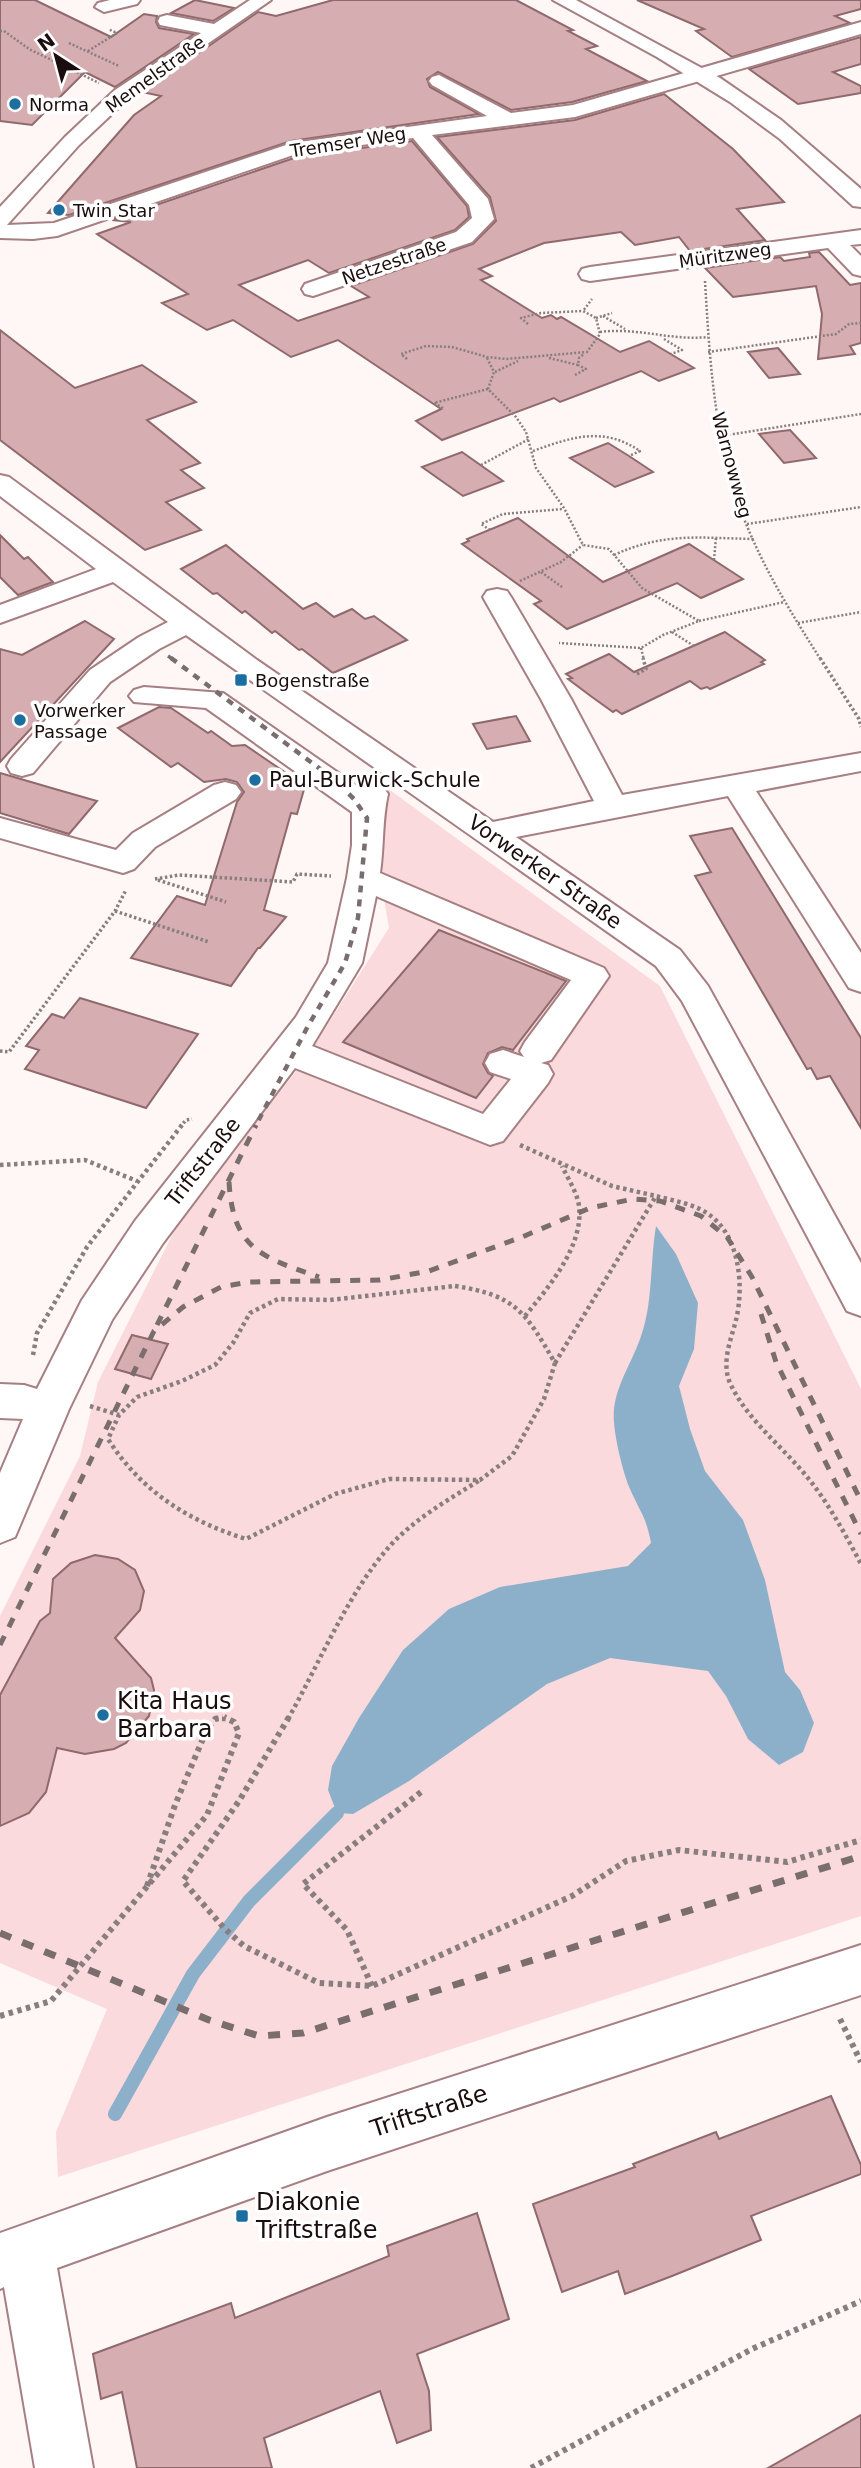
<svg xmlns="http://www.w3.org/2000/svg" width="861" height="2468" font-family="'DejaVu Sans',sans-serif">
	<rect width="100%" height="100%" fill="#fff6f6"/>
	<!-- green -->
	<path fill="#fadadc" d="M387 788 660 986 861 1389V1916L58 2177 56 2132 107 2009 0 1963V1616L80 1456 98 1382 181 1218 305 1060 389 928 378 863Z"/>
	<!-- water -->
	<path fill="#8db0ca" d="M656 1226 676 1254 698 1303 694 1349 679 1386 690 1429 705 1471 743 1520 765 1580 785 1672 800 1690 814 1723 803 1752 779 1765 748 1739 726 1696 708 1671 610 1658 547 1684 409 1781 353 1814 337 1813 328 1790 332 1766 359 1718 403 1650 449 1609 500 1587 628 1566 651 1543C646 1516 640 1512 630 1489 623 1473 615 1439 614 1422 611 1391 632 1364 641 1336 653 1303 650 1261 656 1226Z"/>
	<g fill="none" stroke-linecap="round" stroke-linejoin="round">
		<!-- stream -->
		<path stroke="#8db0ca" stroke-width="14" d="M115 2114 193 1974 249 1901 337 1813"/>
	</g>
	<!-- building -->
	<g fill="#d6adb0" stroke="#8f696c" stroke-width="2">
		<path d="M0 0H35L111 37 144 14 157 16 156 22 159 28 194 34 115 87 85 72 32 125 0 121Z"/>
		<path d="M195 0 234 8 213 21 171 13Z"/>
		<path d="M333 0H516L573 30 568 31 597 46 586 49 647 81 572 102 511 110 438 72 427 79 430 87 479 114 291 141 69 215 48 213 134 115 161 96 142 92 258 12 276 16Z"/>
		<path d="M637 0H861V9L835 16 850 23 732 57 696 31 704 29Z"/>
		<path d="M861 37V64L833 72 861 86V93L798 104 749 69Z"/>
		<path d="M664 94 733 149 784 202 737 209 765 240 690 251 679 237 635 245 621 232 544 243 479 269 492 276 481 280 542 318 551 315 557 319 561 317 620 352 649 341 694 368 659 381 641 371 560 402 554 398 442 440 416 421 441 409 338 340 291 357 233 320 207 330 162 303 188 294 97 234 131 222 112 220 297 157 412 141 467 206 469 217 455 230 329 273 308 260 239 285 298 321 369 297 351 286 473 244 496 221 490 197 437 137 575 120Z"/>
		<path d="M819 252 850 285 861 283V343L850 346 855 354 818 359 822 314 816 286 733 297 705 268 780 257 784 261 810 257 809 253Z"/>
		<path d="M0 330 75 388 142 365 196 402 147 420 200 463 181 470 204 488 166 502 201 530 145 550 0 440Z"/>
		<path d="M778 348 800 374 769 378 748 352Z"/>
		<path d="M790 430 816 458 784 463 759 434Z"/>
		<path d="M608 443 629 456 653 472 615 487 570 458Z"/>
		<path d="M462 452 503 481 463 496 422 467Z"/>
		<path d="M518 518 603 582 689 544 743 579 701 598 677 583 567 629 534 604 541 601 462 544 469 541 467 539Z"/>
		<path d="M0 535 24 559 28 557 53 582 18 595 0 577Z"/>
		<path d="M226 545 303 609 316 603 334 617 352 609 365 619 374 616 407 640 333 673 302 649 299 650 275 631 272 633 245 611 242 613 217 593 213 594 181 569Z"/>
		<path d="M85 621 114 639 0 762V649L22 655Z"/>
		<path d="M725 632 765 660 761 662 764 664 710 689 707 687 701 689 690 681 622 714 616 710 613 712 592 697 568 679 572 678 566 674 609 654 634 672Z"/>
		<path d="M159 707 171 708 208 733 211 731 232 746 245 745 305 786 297 814 291 813 264 910 286 917 260 948H258L231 986 131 958 177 896 205 905 237 802 244 792 237 782 226 779 204 782 178 763 171 767 118 728Z"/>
		<path d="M516 716 530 741 487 749 473 724Z"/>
		<path d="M0 773 55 789 97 801 69 834 0 813Z"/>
		<path d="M732 828 861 1038V1128L830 1076 817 1079 811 1068 807 1069 695 876 711 872 690 836Z"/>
		<path d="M439 930 566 981 513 1050 502 1047 488 1053 483 1064 488 1073 493 1076 476 1098 343 1042Z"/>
		<path d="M80 998 198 1034 146 1108 25 1069 39 1050 26 1046 52 1014 64 1018Z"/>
		<path d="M132 1335 168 1344 151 1379 115 1369Z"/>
		<path d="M95 1555 118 1559 135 1570 144 1591 140 1610 115 1638 151 1678 154 1690 149 1716 126 1743 114 1749 85 1754 57 1748 46 1792 29 1813 0 1826V1695L40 1621 50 1613 53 1579 71 1563Z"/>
		<path d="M831 2096 861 2165V2174L751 2216 761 2240 672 2276 625 2294 618 2271 562 2292 533 2204 635 2167 633 2164 716 2132 719 2139Z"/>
		<path d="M477 2213 509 2319 417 2354 429 2391 431 2430 397 2443 380 2391 264 2438 272 2468H137L122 2392 101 2399 93 2354 231 2303 235 2318 389 2256 387 2246Z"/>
		<path d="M861 2415V2468H768L826 2435Z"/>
	</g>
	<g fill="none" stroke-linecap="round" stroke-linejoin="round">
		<!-- minor casing -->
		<g stroke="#a67f82" stroke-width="4">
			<g id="minor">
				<path d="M110 0H140L137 4 104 12 95 7 98 3Z"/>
				<path d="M250 0H271L129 98 79 145 7 225 54 223 292 143 487 116 432 85 429 81 432 77 439 75 511 113 573 105 861 22V34L575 117 432 135 488 199 494 219 472 242 313 296 305 294 302 289 305 284 456 232 472 218 469 205 413 138 296 154 57 236 33 239 0 238V207L65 137 115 90 201 33 160 25 158 21 160 17 167 15 214 24Z"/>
				<path d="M861 230V244L850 245 861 256V276L853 274 828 248 590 281 582 279 579 274 582 269 590 267Z"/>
				<path d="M0 475 9 477 257 660 493 822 594 801 541 699 483 597 487 591 497 589 507 591 511 597 571 699 622 795 861 753V771L756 791 861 953V992L849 988 728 796 516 837 680 950 708 986 861 1263V1316L847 1311 682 1001 656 966 186 635 159 649 110 682 33 773 22 776 11 773 7 766 11 759 90 670 139 637 168 622 113 582 0 623V605L96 569 0 496Z"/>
				<path d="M144 687 223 693 360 788 372 784 383 787 388 794C382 820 384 846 380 873L604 968 609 976 551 1060 541 1063 548 1065 553 1074 548 1083 503 1141 490 1145 295 1068 163 1243 112 1320 69 1409 15 1537 0 1543V1473L23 1419 0 1418V1384L24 1385 37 1389 82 1300 135 1221 296 1017 328 963 347 878 352 845V812L206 708 134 702 129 696 134 690ZM376 896 571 980 525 1042 520 1051 524 1057 503 1050 490 1054 485 1063 490 1072 511 1079 483 1114 312 1046 362 963Z"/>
				<path d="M225 782 236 785 241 792 236 799 155 847 134 869 123 873 0 838V818L116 850 133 833 214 785Z"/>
				<path d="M861 1945V1995L327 2171 57 2268 93 2468H35L4 2287 0 2289V2233L327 2117Z"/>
			</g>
		</g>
		<!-- major casing -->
		<g stroke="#a67f82" stroke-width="4">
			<path id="major" d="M553 0H576L720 78 781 120 861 189V207L853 206 780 139 730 102 657 57Z"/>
		</g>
		<!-- path-far3 -->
		<g stroke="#897e7f" stroke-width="2.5" stroke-dasharray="2 2" stroke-linecap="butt">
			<path d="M0 31H4L29 49 99 83"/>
			<path d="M69 43 119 66"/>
			<path d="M88 51 117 33 108 29"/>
			<path d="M705 281C709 349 713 418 732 483 750 547 786 605 821 660"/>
			<path d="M603 316 625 329"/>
			<path d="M596 318 612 313"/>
			<path d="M528 324 521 318 541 313 583 311"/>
			<path d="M600 332C637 327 671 341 708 337"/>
			<path d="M664 339 682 350 671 354"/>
			<path d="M708 352 836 334 849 324 861 323"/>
			<path d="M487 358 494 372 488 389"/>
			<path d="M549 358 578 365 579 358 584 354"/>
			<path d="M407 359 401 354 426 346 452 347 487 357 506 359 587 352 600 334 596 318 583 311 592 299"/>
			<path d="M495 372 518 361"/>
			<path d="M575 375 586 369 578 365"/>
			<path d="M443 408 434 403 488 389 516 417 526 432 536 468 564 508 583 545 609 549 642 588 699 621 663 635 641 648 559 643"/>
			<path d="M721 436 861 414"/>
			<path d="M533 451C572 437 603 426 640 451L629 456"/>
			<path d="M481 465 529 439"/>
			<path d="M747 524 861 507"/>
			<path d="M490 530 481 524 503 514 563 509"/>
			<path d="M614 555C664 532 700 538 754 539"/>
			<path d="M714 560 716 537"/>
			<path d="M541 572 562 587"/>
			<path d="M520 581 561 562 583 545"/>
			<path d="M699 621 784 602"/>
			<path d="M798 623 861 612"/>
			<path d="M672 632 694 646"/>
			<path d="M641 648 644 660"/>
		</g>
		<!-- path-far2 -->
		<g stroke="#897e7f" stroke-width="3.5" stroke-dasharray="2.5 2.5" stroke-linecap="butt">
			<path d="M820 658 859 719 861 727"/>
			<path d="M637 674 646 669 643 658"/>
			<path d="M155 879 179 875 293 882 297 874 331 876"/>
			<path d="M158 880 226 902"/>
			<path d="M115 911 209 942"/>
			<path d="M0 1051 9 1052 115 911 126 890"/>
			<path d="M180 1127 186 1120 192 1119"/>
		</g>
		<!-- path-far1 -->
		<g stroke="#897e7f" stroke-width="4.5" stroke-dasharray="3.5 3.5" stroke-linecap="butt">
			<path d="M520 1145 612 1186 656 1196"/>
			<path d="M0 1165 85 1160 137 1181"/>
			<path d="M455 1286C516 1295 526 1313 555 1363L544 1399 512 1456 480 1480 389 1479 335 1494 246 1539C188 1521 141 1491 108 1439L119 1415 137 1397 182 1381 215 1365 233 1343 250 1313 278 1299 330 1300Z"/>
			<path d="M525 1316C548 1288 584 1246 579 1206 577 1192 568 1179 562 1166"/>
			<path d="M33 1355 37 1333 87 1247 182 1125"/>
			<path d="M555 1363 656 1196C674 1201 696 1204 711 1216 740 1238 744 1287 736 1320 731 1340 721 1362 730 1383 747 1420 782 1446 808 1478 829 1504 845 1534 861 1564"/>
			<path d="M90 1406 119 1415"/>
			<path d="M215 1719H228"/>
			<path d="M288 1719C319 1664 348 1593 389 1547 414 1519 448 1500 480 1480"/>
		</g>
		<!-- path -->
		<g stroke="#897e7f" stroke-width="6" stroke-dasharray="4.5 4.5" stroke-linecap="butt">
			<path d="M289 1717 239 1801 183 1881 224 1928 244 1946 319 1983 372 1986 572 1896 626 1861 679 1850 787 1862 861 1840"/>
			<path d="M147 1886 175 1805 207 1729 215 1719 223 1717"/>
			<path d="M372 1986 347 1930 303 1884 421 1792"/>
			<path d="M0 2016 51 2001 207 1815 239 1733 234 1722 224 1717"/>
			<path d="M840 2019 861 2062"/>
			<path d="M531 2468 752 2349 861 2301"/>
		</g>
		<!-- minor -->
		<use href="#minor" fill="#fff" fill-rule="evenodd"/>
		<!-- major -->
		<use href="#major" fill="#fff" fill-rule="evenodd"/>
		<!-- rail-far3 -->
		<path stroke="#796d6e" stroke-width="3.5" stroke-dasharray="6 6" stroke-linecap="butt" d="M168 656 174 660"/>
		<!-- rail-far2 -->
		<path stroke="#796d6e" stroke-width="4.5" stroke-dasharray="7 7" stroke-linecap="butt" d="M171 658 335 780 354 799 367 818 358 918 345 963 308 1026 255 1127"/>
		<!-- rail-far1 -->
		<g stroke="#796d6e" stroke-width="5" stroke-dasharray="10 10" stroke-linecap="butt">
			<path d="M229 1182C233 1249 261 1257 319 1277"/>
			<path d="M761 1314 776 1362 861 1534"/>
			<path d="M157 1325 256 1125"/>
			<path d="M0 1645 154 1331 183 1307 221 1287 249 1282 380 1280 429 1271 522 1237 590 1208 633 1199 660 1201 701 1216 727 1237 752 1277 861 1501"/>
		</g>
		<!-- rail -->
		<path stroke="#796d6e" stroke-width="7" stroke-dasharray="12 12" stroke-linecap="butt" d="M0 1933 209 2020 259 2036 303 2033 861 1856"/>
	</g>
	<!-- markers -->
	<g fill="#1b6e9f" stroke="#fff" stroke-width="2.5">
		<circle cx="15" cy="104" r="7"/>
		<circle cx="59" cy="210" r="7"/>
		<rect x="234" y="673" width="14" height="14" rx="3.5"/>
		<circle cx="20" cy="720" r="7"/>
		<circle cx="255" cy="780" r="7"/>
		<circle cx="103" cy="1715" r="7"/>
		<rect x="235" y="2209" width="14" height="14" rx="3.5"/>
	</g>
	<g text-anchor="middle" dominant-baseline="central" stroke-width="7" stroke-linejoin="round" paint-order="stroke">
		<!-- far-street labels -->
		<g font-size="18" fill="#1b0d0f" stroke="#fff">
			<text transform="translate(155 74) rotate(-36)">Memelstraße</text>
			<text transform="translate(348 142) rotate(-9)">Tremser Weg</text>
			<text transform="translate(725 255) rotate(-8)">Müritzweg</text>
			<text transform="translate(394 261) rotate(-19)">Netzestraße</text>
			<text transform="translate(732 465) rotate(75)">Warnowweg</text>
		</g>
		<!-- far-poi labels -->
		<g font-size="18" fill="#1b0d0f" stroke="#fff" text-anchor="start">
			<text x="29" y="104">Norma</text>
			<text x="73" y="210">Twin Star</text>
			<text x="255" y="680">Bogenstraße</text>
			<text x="34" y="710">Vorwerker<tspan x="34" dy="21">Passage</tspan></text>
		</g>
		<!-- poi labels -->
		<g font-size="21" fill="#1b0d0f" stroke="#fff" text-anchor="start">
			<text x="269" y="780">Paul-Burwick-Schule</text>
		</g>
		<!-- street labels -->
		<g font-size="21" fill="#1b0d0f" stroke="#fff">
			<text transform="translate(545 872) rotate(35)">Vorwerker Straße</text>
			<text transform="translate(203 1162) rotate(-52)">Triftstraße</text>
		</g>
		<!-- near-poi labels -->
		<g font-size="24" fill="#1b0d0f" stroke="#fff" text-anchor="start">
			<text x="117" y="1701">Kita Haus<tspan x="117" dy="28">Barbara</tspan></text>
			<text x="256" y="2202">Diakonie<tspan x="256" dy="28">Triftstraße</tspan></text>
		</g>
		<!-- near-street labels -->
		<g font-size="24" fill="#1b0d0f" stroke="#fff">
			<text transform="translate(429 2111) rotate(-18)">Triftstraße</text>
		</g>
	</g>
	<!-- north arrow -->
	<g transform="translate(56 56) rotate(324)" stroke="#ffffff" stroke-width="5" paint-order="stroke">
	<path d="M0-5L12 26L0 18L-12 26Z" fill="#1b0d0f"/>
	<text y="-10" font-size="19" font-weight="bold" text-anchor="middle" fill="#1b0d0f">N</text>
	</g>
</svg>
